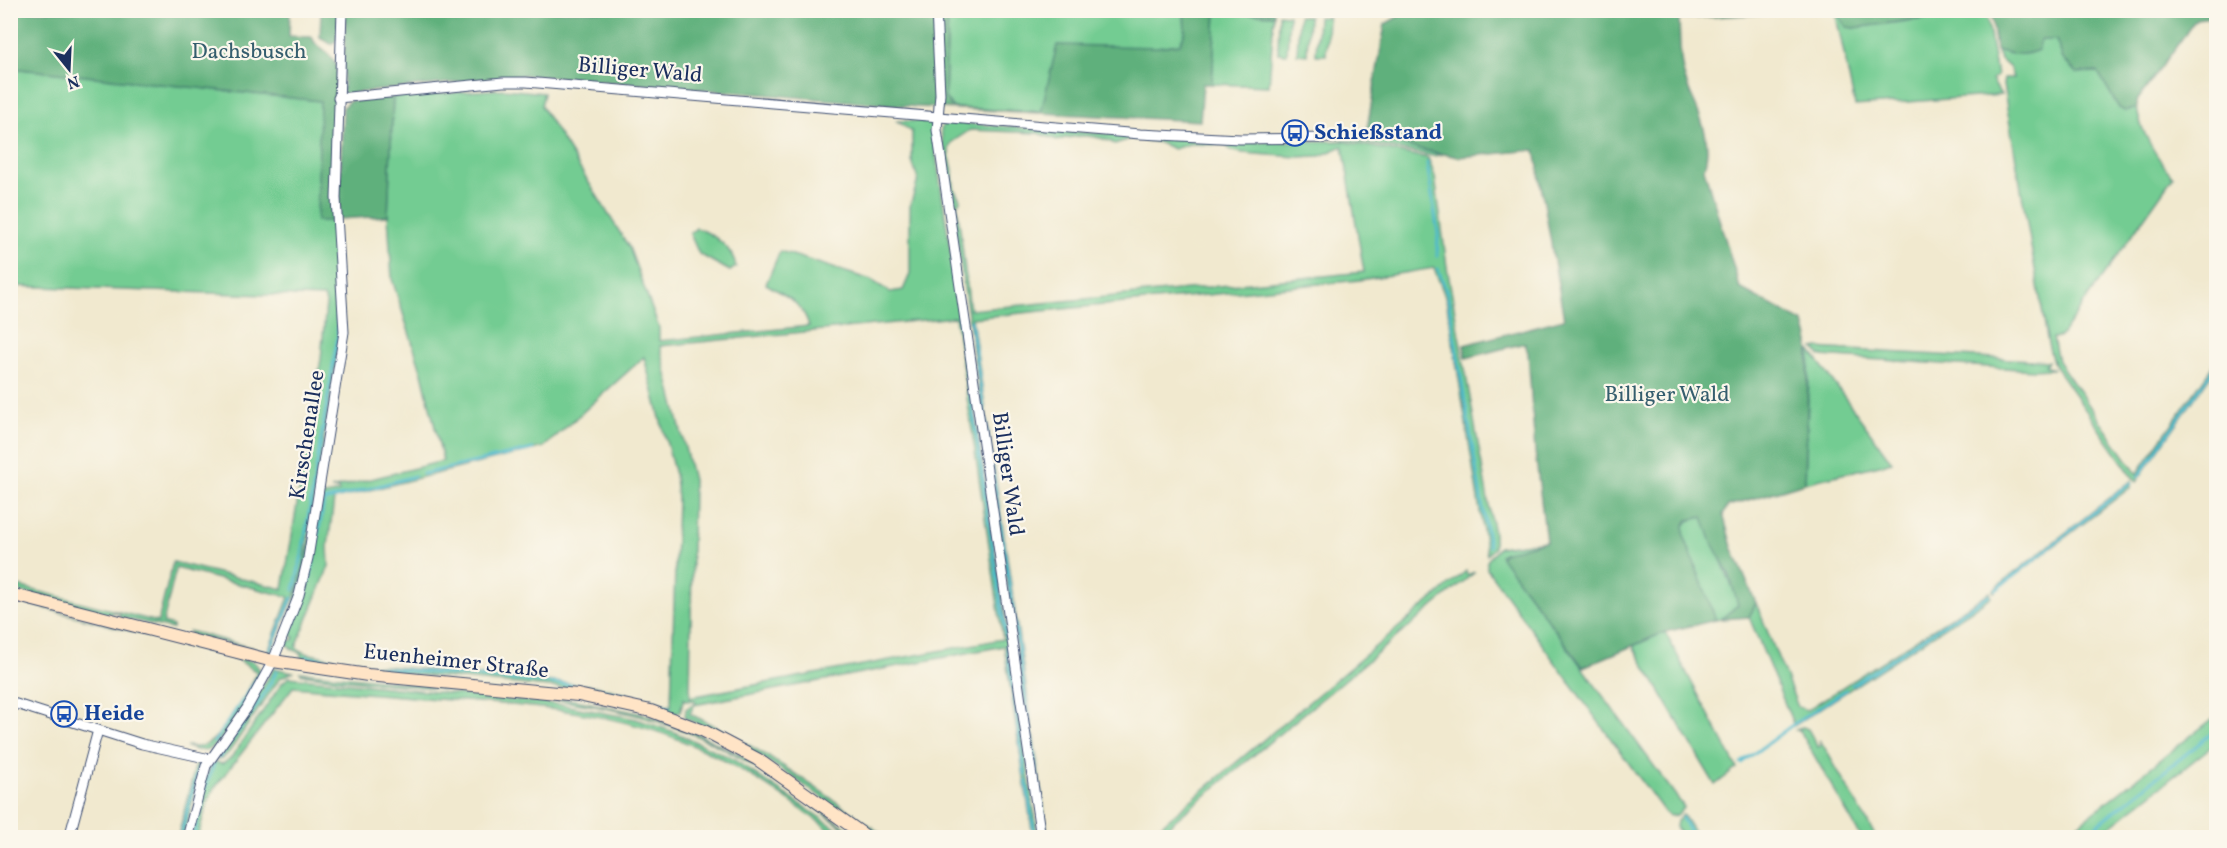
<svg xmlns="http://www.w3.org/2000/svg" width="2227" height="848" font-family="Vollkorn,serif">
	<rect width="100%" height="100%" fill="#fbf7ec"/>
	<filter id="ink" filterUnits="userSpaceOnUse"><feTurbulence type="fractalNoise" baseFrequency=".0167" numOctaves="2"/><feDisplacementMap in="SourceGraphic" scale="12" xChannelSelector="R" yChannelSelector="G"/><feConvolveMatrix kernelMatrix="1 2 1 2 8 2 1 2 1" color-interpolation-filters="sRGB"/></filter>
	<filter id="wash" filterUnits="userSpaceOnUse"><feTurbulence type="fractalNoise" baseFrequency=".008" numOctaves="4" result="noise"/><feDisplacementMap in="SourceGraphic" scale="24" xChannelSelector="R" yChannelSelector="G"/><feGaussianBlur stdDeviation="1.35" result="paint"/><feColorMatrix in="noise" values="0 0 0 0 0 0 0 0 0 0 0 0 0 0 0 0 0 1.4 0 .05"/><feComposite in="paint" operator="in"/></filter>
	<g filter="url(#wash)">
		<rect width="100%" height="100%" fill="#f1e9cf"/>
		<!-- green -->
		<g fill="#73cc92" stroke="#477e78" stroke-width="1.5" fill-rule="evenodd">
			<path d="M948 11H1184L1185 32 1180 44 1157 47 1042 112 953 108 945 98Z"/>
			<path d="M1216 11 1274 15 1269 86 1212 84Z"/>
			<path d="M1835 11 1846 26 1854 28 1986 11 1997 76 1992 80 2001 95 1855 106Z"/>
			<path d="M1279 14 1289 15 1287 54 1278 53Z"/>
			<path d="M1299 16H1309L1307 55 1297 54Z"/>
			<path d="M1318 17H1328L1326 55H1316Z"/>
			<path d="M2048 38 2056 40 2063 58 2098 71 2119 108 2125 111 2137 108C2140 132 2158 159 2173 177L2060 337 2053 338 2058 361 2137 474 2216 361V368L2136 482 2054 365 2048 344 2003 85 2004 78H2013L2010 68 2000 59 1996 50 2011 54Z"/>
			<path d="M11 68 321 101 317 220 333 221 341 331 304 565 296 593 270 653 190 635 189 631 268 652 289 597 176 568 163 623 173 626V629L120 617 119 613 113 612 109 615 11 589 10 584 158 622 173 562 283 589 321 359 326 303 324 297 11 286Z"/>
			<path d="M504 89 544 93 541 106 629 247 659 328V341L809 326C803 303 785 295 766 284L780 251 871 280 890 292 903 290 910 274V206L918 180 912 161V132L897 121H931L1038 837H1033L1004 646 694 705 690 714C761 747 822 792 886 837H877C816 793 756 747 685 718L686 709 696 702 695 700 687 701 684 698 680 712 674 714 631 700 580 690 576 686 571 689 357 669 301 659V653L292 649 285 642 293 640 294 637 288 632 322 496 339 492 338 489H331L443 461 422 373 392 279 388 216 393 97ZM955 317 1003 639 690 697 693 480 660 346ZM644 357 675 475 677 499 671 706 596 686 361 664 305 653 296 647 329 566 328 546 334 499 544 447Z"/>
			<path d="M944 122 1227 142 1343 141 1428 158 1435 177 1447 267 1494 534V548L1487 555 1446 299 1434 268 1360 280 972 318 1048 837H1044L941 130ZM970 130 1038 133 1057 140C1078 135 1095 133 1115 144L1130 139 1157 142 1174 149 1189 144 1225 145 1232 151 1243 153 1297 157 1320 156 1343 146 1364 272 970 310 957 204 961 200C952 189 954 183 953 171 952 160 945 154 952 142Z"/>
			<path d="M1334 130 1375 137 1442 155 1433 156 1334 137Z"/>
			<path d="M696 228C713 233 734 249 736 267L730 271 699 254 690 234Z"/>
			<path d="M1814 348 2048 361 2045 365 2052 369 2034 370 1820 356Z"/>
			<path d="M1810 350 1892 462 1805 483Z"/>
			<path d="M2131 481V487L1994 592 1993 590Z"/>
			<path d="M1703 517 1738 600V605L1721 619 1716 620 1684 536V526L1687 521Z"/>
			<path d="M1546 541 1500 555 1684 807 1677 815 1670 816 1665 813 1487 569V561L1499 547Z"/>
			<path d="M1466 571 1467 575 1475 572 1155 837H1147Z"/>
			<path d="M1990 592 1991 597 1982 603 1794 726 1749 617 1756 603 1798 707 1807 710Z"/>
			<path d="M10 599 254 662 260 670V680C255 691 222 741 213 747 204 752 195 751 186 746 193 747 199 748 205 745 222 738 250 689 257 672L237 659Z"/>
			<path d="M1665 632 1737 768 1715 785 1633 646Z"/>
			<path d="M274 668 293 672 280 678 229 752 223 758 217 759Z"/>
			<path d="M300 672 575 700 643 714 696 733 744 757 860 837H856C810 804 764 768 712 743 641 708 565 700 487 693 437 688 387 684 338 679L302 674Z"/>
			<path d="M289 677 563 705 636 719 674 732 731 758 849 837H840C791 802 742 765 685 742 616 713 541 707 466 701 409 697 351 692 293 687L216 786 207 802 198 837H190L203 783 213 761 222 764 231 758 282 683Z"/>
			<path d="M2216 716V743L2097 837H2062Z"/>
			<path d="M1803 727 1808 729 1818 747 1822 745 1819 740 1823 745 1876 837H1861L1800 731 1796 730Z"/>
			<path d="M196 763 200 771 198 778 184 837H178Z"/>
			<path d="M1683 815 1697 837H1682L1676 827 1677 821Z"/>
		</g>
		<!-- forest -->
		<g fill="#5eb07c" stroke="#3c706d" stroke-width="1.5">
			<path d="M948 10 945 98 953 108 1041 112 1057 45 1157 47 1180 44 1185 32 1184 11H1216L1212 84H1203L1200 121 919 107 524 75 344 94 343 90 346 11Z"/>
			<path d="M11 11H290L289 36 312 37C318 53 330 47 337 69L333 221H317L320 101 11 68Z"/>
			<path d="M321 11H339L337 40 331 44 320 37Z"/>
			<path d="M1233 11H1274V15L1233 13Z"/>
			<path d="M1408 11H1761V14L1679 19C1680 37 1679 58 1684 75 1693 107 1715 133 1704 169L1740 288 1804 323 1809 342 1805 483 1728 506 1723 514 1732 547 1756 603 1749 617 1721 619 1738 605 1729 574 1712 543 1703 517 1688 520 1684 526V536L1716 620 1665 632 1583 667 1501 557 1503 553 1546 541 1535 451 1528 353 1525 343 1466 358 1464 345 1564 319 1535 150 1458 157 1409 147 1366 135 1385 24Z"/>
			<path d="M1901 11 1973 10 1974 11 1854 28 1846 27 1836 11H1858V15H1863Z"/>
			<path d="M1991 11H2216V23L2211 17 2196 19 2137 101V108L2125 111 2119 108 2098 72 2076 73 2063 58 2056 40H2041L2038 50C2024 57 2011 54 1996 50Z"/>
			<path d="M393 97 388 216 339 219 343 107 349 101Z"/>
		</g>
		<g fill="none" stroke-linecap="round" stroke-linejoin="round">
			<!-- stream -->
			<g stroke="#4fb9cc" stroke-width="3">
				<path d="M1427 163 1438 234 1437 256"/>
				<path d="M1438 269 1447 293 1489 546"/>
				<path d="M959 317 1006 638"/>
				<path d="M971 321 1046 838"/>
				<path d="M423 474 533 449"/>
				<path d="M2138 477 2216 365"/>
				<path d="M294 590 302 555 333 366 338 335 337 293"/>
				<path d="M1996 590 2131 483"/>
				<path d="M292 627 311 574 324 501 415 476"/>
				<path d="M1007 646 1025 775"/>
				<path d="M270 650 292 598"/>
				<path d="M306 657 359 666 572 685"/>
				<path d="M1852 685 1989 595"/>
				<path d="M578 686 624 695 670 708"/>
				<path d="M214 742 259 676"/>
				<path d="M219 757 261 699 277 671"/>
				<path d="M1741 763 1791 726 1846 690"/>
				<path d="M1026 780 1035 838"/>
				<path d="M204 791 214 764"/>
				<path d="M1682 818 1693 838"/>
				<path d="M180 838 198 769"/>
				<path d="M193 838 201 803"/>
				<path d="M2081 838 2216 730"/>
			</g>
		</g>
	</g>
	<g filter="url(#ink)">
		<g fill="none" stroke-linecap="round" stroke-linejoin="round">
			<!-- street casing -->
			<g stroke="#3b4b6f" stroke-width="11">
				<g id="street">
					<path d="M936 10 940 94 937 130 1041 838"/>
					<path d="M338 98 503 82H526L1140 134 1240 139 1334 138"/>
					<path d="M10 702 142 744 210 759"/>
					<path d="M69 838 98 730"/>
					<path d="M187 838 206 766 247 708 273 661 299 595 308 558 344 332 336 198 342 10"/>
				</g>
			</g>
			<!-- secondary casing -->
			<g stroke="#3b4b6f" stroke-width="14">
				<path id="secondary" d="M10 594 273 661 368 675 578 695 651 711 704 731 757 759 868 838"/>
			</g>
			<!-- street -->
			<use href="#street" stroke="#fff" stroke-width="9"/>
			<!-- secondary -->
			<use href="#secondary" stroke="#ffe4c6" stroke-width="12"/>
		</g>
	</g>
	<!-- icons -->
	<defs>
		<g id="bus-ring" transform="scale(1.35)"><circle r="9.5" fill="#fbf7ec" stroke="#1a4fb4" stroke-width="1.5"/><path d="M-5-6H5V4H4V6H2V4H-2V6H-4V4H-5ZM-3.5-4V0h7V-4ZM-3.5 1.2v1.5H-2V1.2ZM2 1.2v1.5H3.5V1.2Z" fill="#1a4fb4"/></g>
	</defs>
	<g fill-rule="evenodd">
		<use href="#bus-ring" x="1295" y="133"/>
		<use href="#bus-ring" x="64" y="714"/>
	</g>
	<g text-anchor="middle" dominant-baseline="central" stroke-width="4.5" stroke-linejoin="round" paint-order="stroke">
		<!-- park labels -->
		<g font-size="22" fill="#355e6e" stroke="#fbf7ec">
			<text x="249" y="52">Dachsbusch</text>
			<text x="1667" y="395">Billiger Wald</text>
		</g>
		<!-- street labels -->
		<g font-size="22" fill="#1b2f5e" stroke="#fbf7ec">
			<text transform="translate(640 71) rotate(5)">Billiger Wald</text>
			<text transform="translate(308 435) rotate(-81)">Kirschenallee</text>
			<text transform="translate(1007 474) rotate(82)">Billiger Wald</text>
			<text transform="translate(456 662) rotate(6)">Euenheimer Straße</text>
		</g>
		<!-- transit labels -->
		<g font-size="22" font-weight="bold" fill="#164399" stroke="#fbf7ec" text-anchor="start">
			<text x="1314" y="133">Schießstand</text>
			<text x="84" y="714">Heide</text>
		</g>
	</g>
	<!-- margin -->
	<rect width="2227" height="848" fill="none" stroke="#fbf7ec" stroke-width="36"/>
	<!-- north arrow -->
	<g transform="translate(69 69) rotate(162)" stroke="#fbf7ec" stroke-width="4.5" paint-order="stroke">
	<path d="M0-4.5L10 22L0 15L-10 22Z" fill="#1b2f5e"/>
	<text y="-9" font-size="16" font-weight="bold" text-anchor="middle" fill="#1b2f5e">N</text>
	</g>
</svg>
